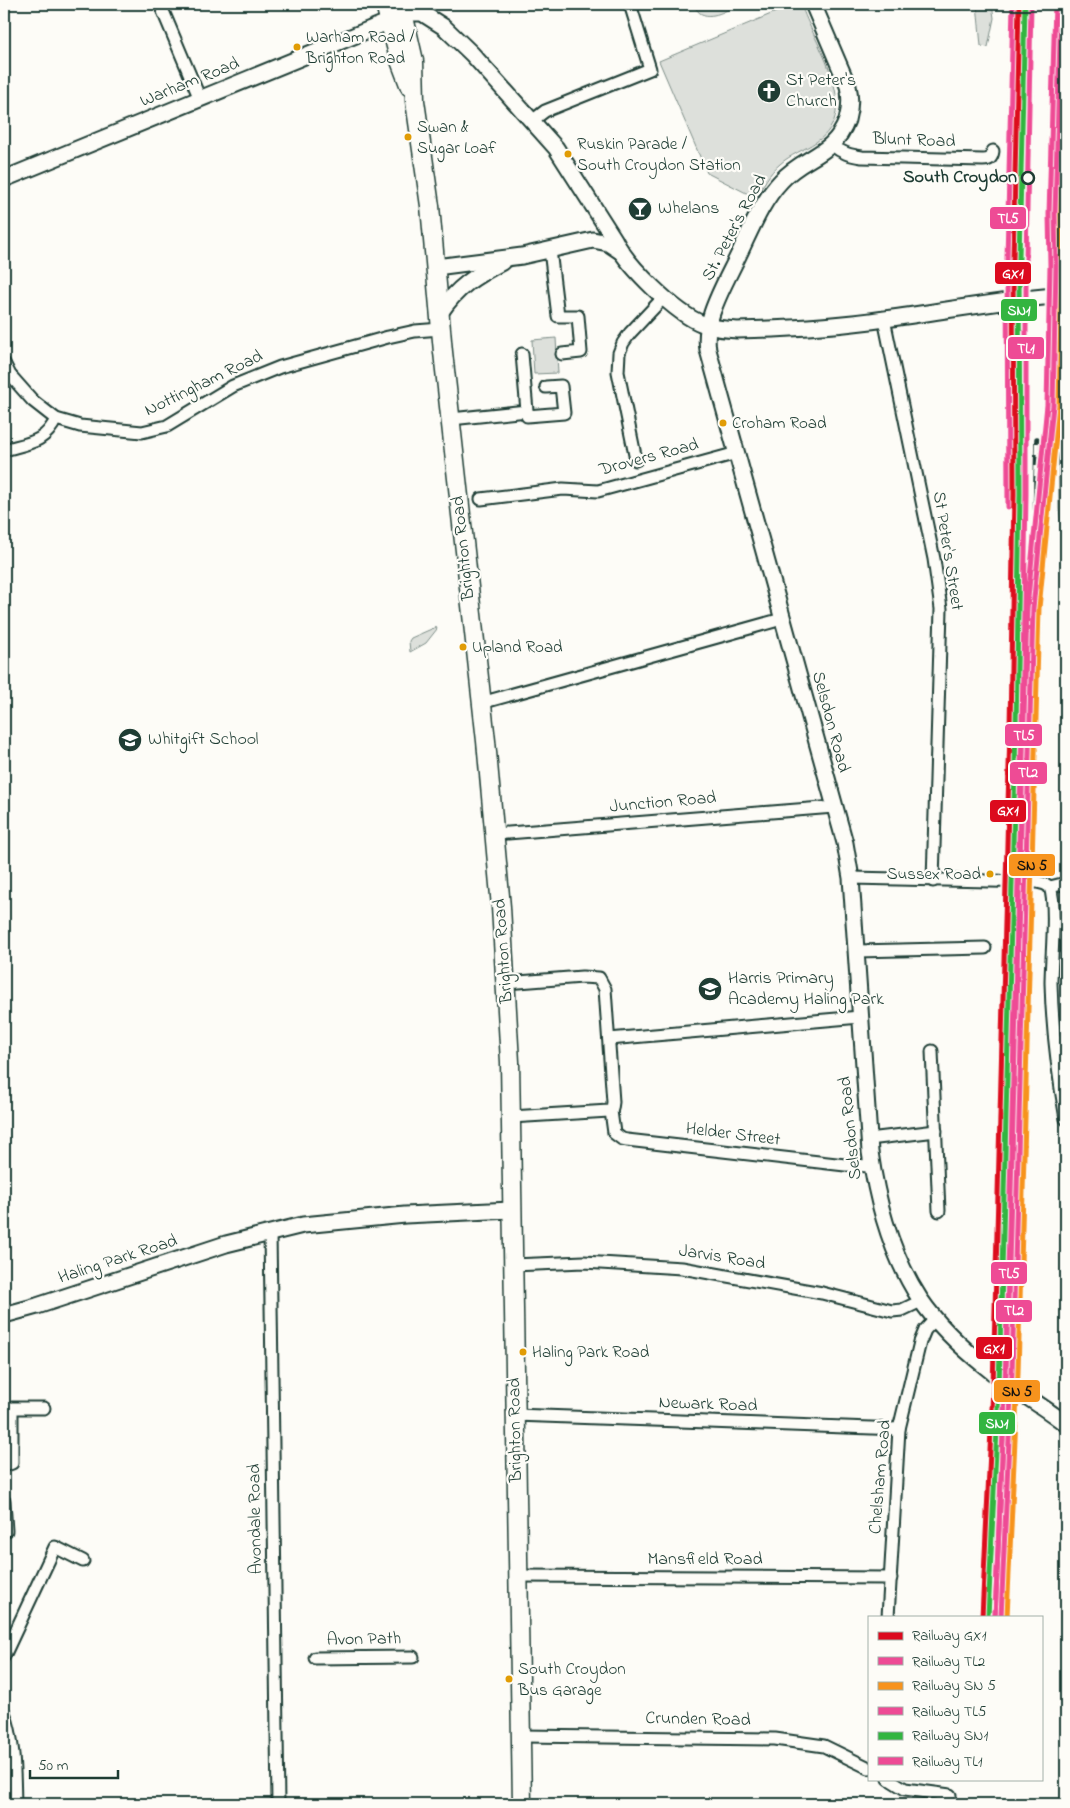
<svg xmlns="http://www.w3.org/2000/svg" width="1070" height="1808" font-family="'Indie Flower',sans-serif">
	<rect width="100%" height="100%" fill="#fdfcf7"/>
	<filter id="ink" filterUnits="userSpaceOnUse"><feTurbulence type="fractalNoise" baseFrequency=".02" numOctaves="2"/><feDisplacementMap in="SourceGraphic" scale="10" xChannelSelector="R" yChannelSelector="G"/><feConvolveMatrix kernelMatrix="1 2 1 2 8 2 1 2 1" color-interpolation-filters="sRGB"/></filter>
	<g filter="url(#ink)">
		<!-- green -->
		<g fill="#dde0db" stroke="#7e8e88">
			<path d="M694 4H731L729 9C717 16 699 21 694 4Z"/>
			<path d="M795 4H801C813 43 865 110 816 142 804 150 790 155 780 164 769 173 763 186 756 198L707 173 659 61Z"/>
			<path d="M977 4H992L994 18 988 47 981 46Z"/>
			<path d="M556 338 558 373 534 374 532 340Z"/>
			<path d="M1058 438H1063L1066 450V556L1059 509Z"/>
			<path d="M436 627 437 629 426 643 410 652 409 641 411 638Z"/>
		</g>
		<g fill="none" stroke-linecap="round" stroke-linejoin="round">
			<!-- street casing -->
			<g stroke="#1f3d34" stroke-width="15">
				<g id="street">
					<path d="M160 4 200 99"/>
					<path d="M532 121 545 111 650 69 630 4"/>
					<path d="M832 145C842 153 849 155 862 157L983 160C990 160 992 158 993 151"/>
					<path d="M550 250 558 316H578L581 352 562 354"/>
					<path d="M884 319 934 559 941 609 933 881"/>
					<path d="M4 363 10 375 33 401 56 419 80 426 142 432 167 426 233 386 280 367 388 337 415 331 441 329"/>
					<path d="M527 411V416L564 413 561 386 546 387"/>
					<path d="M451 419 527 411 522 354"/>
					<path d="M4 450C28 443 45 443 56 419"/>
					<path d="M636 460 618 372 619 353 623 343 630 333 664 297"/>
					<path d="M481 499 563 489 598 491 737 453"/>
					<path d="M481 703 782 619"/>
					<path d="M495 834 834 807"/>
					<path d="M851 878 1037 882 1045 884 1050 887C1057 907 1051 959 1051 983 1052 1029 1058 1074 1066 1119"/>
					<path d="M1050 887 1066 883"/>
					<path d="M857 951 985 948"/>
					<path d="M506 983 582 977 599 978 605 989 613 1102 612 1109 609 1111 511 1117"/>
					<path d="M609 1039 860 1017"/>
					<path d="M932 1051 939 1211"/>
					<path d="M611 1111 614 1133 622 1139 627 1140 845 1165 872 1166"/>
					<path d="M869 1139 936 1131"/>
					<path d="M270 1233 278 1804"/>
					<path d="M513 1265 584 1262 682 1268 822 1293 892 1311 902 1310 921 1301"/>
					<path d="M515 1415 899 1429"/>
					<path d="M4 1466 12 1463V1408H44"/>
					<path d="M4 1501 6 1531H4"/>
					<path d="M518 1576 891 1578"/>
					<path d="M888 1617 899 1429 920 1342 925 1330 936 1318"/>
					<path d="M4 1656 55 1547 83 1561"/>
					<path d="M315 1658 413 1657"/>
					<path d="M4 1712C15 1742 14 1773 15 1804"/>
					<path d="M522 1736 775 1739 824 1746 869 1768"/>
					<path d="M889 1779 905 1789 950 1795"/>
				</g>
			</g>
			<!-- secondary casing -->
			<g stroke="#1f3d34" stroke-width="19">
				<g id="secondary">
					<path d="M813 4 848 86C851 98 850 109 847 120 834 156 803 156 781 181 762 201 751 229 739 254 730 273 719 292 712 313 708 325 706 338 708 350L845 843 851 878 870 1152C877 1202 892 1256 920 1299 937 1324 962 1348 986 1367 1011 1388 1040 1404 1066 1424"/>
					<path d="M4 179 390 21 407 13H422L444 27 472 54 556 148 614 239C626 265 676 314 703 324 714 329 726 329 737 330 787 329 837 326 885 319 946 311 1005 299 1066 295"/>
					<path d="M436 267 522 256 593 240 608 243 620 251"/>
					<path d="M440 313C457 287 475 276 502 262"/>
					<path d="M4 1315 37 1306 226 1244 303 1225 405 1215 511 1210"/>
				</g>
			</g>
			<!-- primary casing -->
			<g stroke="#1f3d34" stroke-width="21">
				<g id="primary">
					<path d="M385 4 399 58 410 87"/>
					<path d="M401 4 414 61 415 101 430 206 443 352 486 741 501 907 510 1062 522 1804"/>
				</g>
			</g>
			<!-- street -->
			<use href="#street" stroke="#fdfcf7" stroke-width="11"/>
			<!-- secondary -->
			<use href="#secondary" stroke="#fdfcf7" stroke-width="15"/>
			<!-- primary -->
			<use href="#primary" stroke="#fdfcf7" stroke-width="18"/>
			<!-- rail casing -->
			<g stroke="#1f3d34" stroke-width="5.5">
				<path id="rail" d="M1033 608 1037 439"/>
			</g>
			<!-- rail -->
			<use href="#rail" stroke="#fdfcf7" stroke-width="4" stroke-dasharray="11" stroke-linecap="butt"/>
			<!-- rail-1 casing -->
			<g stroke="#fdfcf7" stroke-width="9">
				<path id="rail-1" d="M982 1617 993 1388 1010 728 1014 494 1013 259 1019 4"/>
			</g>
			<!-- rail-2 casing -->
			<g stroke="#fdfcf7" stroke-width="9">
				<path id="rail-2" d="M1001 1617 1012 1373 1033 608 1053 405 1056 266 1055 214 1061 4"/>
			</g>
			<!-- rail-3 casing -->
			<g stroke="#fdfcf7" stroke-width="9">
				<path id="rail-3" d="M1007 1617 1018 1373 1039 608 1059 405 1062 266 1061 214 1066 39"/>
			</g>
			<!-- rail-4 casing -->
			<g stroke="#fdfcf7" stroke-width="9">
				<g id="rail-4">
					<path d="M1008 507 1007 259 1013 4"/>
					<path d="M995 1617 1006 1373 1027 608 1047 405 1050 266 1049 214 1055 4"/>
				</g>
			</g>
			<!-- rail-5 casing -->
			<g stroke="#fdfcf7" stroke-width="9">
				<path id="rail-5" d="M988 1617 999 1388 1016 728 1020 494 1019 259 1025 4"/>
			</g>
			<!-- rail-6 casing -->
			<g stroke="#fdfcf7" stroke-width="9">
				<path id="rail-6" d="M995 1617 1005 1388 1022 728 1026 494V259L1031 4"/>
			</g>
			<!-- rail-1 -->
			<use href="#rail-1" stroke="#dc0a1e" stroke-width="5"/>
			<!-- rail-2 -->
			<use href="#rail-2" stroke="#ee4b95" stroke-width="5"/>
			<!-- rail-3 -->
			<use href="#rail-3" stroke="#f7931d" stroke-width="5"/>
			<!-- rail-4 -->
			<use href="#rail-4" stroke="#ee4b95" stroke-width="5"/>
			<!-- rail-5 -->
			<use href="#rail-5" stroke="#33b540" stroke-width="5"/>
			<!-- rail-6 -->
			<use href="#rail-6" stroke="#ee4b95" stroke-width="5"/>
		</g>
	</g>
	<!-- icons -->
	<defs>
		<g id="church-disc" transform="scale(1.25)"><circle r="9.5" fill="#1f3d34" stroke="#fdfcf7"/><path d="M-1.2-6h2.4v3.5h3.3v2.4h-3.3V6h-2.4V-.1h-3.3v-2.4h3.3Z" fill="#fff"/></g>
		<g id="bar-disc" transform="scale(1.25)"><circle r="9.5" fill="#1f3d34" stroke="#fdfcf7"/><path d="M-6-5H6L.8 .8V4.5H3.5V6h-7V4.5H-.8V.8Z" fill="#fff"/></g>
		<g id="school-disc" transform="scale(1.25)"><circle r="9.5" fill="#1f3d34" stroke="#fdfcf7"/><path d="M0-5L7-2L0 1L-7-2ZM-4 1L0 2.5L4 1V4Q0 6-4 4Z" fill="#fff"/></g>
	</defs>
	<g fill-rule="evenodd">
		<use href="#church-disc" x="769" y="91"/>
		<use href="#bar-disc" x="640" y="209"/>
		<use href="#school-disc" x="130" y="740"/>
		<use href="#school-disc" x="710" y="989"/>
	</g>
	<!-- markers -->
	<g fill="#e19c05" stroke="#fdfcf7" stroke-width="2">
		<circle cx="297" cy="47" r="4.5"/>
		<circle cx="408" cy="137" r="4.5"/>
		<circle cx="568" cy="154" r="4.5"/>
		<circle cx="723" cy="423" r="4.5"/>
		<circle cx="463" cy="647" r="4.5"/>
		<circle cx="990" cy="874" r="4.5"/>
		<circle cx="523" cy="1352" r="4.5"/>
		<circle cx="509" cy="1679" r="4.5"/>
	</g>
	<circle fill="#fdfcf7" stroke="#1f3d34" stroke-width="2.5" cx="1028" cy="178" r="6"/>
	<g text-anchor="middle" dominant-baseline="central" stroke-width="4.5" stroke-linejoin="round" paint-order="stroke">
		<!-- bus labels -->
		<g font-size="17" fill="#1f3d34" stroke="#fdfcf7" text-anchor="start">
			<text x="306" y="37">Warham Road /<tspan x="306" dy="21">Brighton Road</tspan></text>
			<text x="417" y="127">Swan &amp;<tspan x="417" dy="21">Sugar Loaf</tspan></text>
			<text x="577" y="144">Ruskin Parade /<tspan x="577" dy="21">South Croydon Station</tspan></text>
			<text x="732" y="423">Croham Road</text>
			<text x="472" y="647">Upland Road</text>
			<text x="981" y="874" text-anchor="end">Sussex Road</text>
			<text x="532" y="1352">Haling Park Road</text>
			<text x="518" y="1669">South Croydon<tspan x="518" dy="21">Bus Garage</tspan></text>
		</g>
		<!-- poi labels -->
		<g font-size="18" fill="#1f3d34" stroke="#fdfcf7" text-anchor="start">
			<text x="786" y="81">St Peter's<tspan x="786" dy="21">Church</tspan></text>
			<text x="658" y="209">Whelans</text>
			<text x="148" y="740">Whitgift School</text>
			<text x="728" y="979">Harris Primary<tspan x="728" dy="21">Academy Haling Park</tspan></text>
		</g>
		<!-- street labels -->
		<g font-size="18" fill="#1f3d34" stroke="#fdfcf7">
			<text transform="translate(190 83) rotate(-22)">Warham Road</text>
			<text transform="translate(914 141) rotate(2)">Blunt Road</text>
			<text transform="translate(735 228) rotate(-62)">St. Peter's Road</text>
			<text transform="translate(204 384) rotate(-26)">Nottingham Road</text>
			<text transform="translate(649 458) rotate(-15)">Drovers Road</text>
			<text transform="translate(464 548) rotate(-96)">Brighton Road</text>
			<text transform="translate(947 551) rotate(81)">St Peter's Street</text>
			<text transform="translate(830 722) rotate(75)">Selsdon Road</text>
			<text transform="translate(663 803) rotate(-5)">Junction Road</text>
			<text transform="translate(504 951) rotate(-94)">Brighton Road</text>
			<text transform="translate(851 1128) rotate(-96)">Selsdon Road</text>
			<text transform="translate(733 1135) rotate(7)">Helder Street</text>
			<text transform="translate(722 1258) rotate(9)">Jarvis Road</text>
			<text transform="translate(118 1260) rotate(-18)">Haling Park Road</text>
			<text transform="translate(708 1405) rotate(2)">Newark Road</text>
			<text transform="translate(516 1430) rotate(-91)">Brighton Road</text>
			<text transform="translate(881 1477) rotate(-85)">Chelsham Road</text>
			<text transform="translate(256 1519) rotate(-91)">Avondale Road</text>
			<text x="705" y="1560">Mansfield Road</text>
			<text transform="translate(364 1640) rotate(-1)">Avon Path</text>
			<text transform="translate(698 1720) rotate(1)">Crunden Road</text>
		</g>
		<!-- stop labels -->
		<g font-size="18" font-weight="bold" fill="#1f3d34" stroke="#fdfcf7" text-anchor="end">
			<text x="1017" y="178">South Croydon</text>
		</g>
	</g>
	<g stroke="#fdfcf7" stroke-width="2">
		<rect x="989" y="206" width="38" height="24" rx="5" fill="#ee4b95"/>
		<rect x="994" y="261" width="38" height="24" rx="5" fill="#dc0a1e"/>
		<rect x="1000" y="298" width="38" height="24" rx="5" fill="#33b540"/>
		<rect x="1007" y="336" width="38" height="24" rx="5" fill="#ee4b95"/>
		<rect x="1004" y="723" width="39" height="24" rx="5" fill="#ee4b95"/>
		<rect x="1009" y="761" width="39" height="24" rx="5" fill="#ee4b95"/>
		<rect x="989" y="799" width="38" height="24" rx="5" fill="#dc0a1e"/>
		<rect x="1008" y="853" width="48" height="24" rx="5" fill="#f7931d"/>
		<rect x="990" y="1261" width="38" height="24" rx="5" fill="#ee4b95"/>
		<rect x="995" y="1299" width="38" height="24" rx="5" fill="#ee4b95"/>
		<rect x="975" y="1336" width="38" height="24" rx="5" fill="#dc0a1e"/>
		<rect x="993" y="1379" width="48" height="24" rx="5" fill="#f7931d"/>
		<rect x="978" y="1411" width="38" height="24" rx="5" fill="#33b540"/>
	</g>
	<g font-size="14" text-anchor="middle" font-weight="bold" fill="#fff">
		<text x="1008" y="223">TL5</text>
		<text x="1013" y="278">GX1</text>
		<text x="1019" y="315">SN1</text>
		<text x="1026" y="353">TL1</text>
		<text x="1024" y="740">TL5</text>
		<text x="1028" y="777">TL2</text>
		<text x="1008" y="815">GX1</text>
		<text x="1009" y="1278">TL5</text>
		<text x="1014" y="1315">TL2</text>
		<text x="994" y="1353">GX1</text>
		<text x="997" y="1428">SN1</text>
	</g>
	<g font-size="14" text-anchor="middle" font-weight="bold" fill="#111">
		<text x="1032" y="870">SN 5</text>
		<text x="1017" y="1396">SN 5</text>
	</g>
	<!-- margin -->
	<rect width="1070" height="1808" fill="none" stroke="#fdfcf7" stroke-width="20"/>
	<rect x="10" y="10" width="1050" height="1788" fill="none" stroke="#1f3d34" stroke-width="2" filter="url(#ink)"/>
	<!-- legend -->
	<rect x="868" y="1616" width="175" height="165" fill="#fdfcf7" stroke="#a4b0a9"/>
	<rect x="878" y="1632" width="25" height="8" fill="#dc0a1e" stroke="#a4b0a9"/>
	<text x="912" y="1640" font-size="15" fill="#1f3d34">Railway GX1</text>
	<rect x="878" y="1657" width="25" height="8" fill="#ee4b95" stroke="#a4b0a9"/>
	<text x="912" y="1666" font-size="15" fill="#1f3d34">Railway TL2</text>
	<rect x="878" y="1682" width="25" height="8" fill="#f7931d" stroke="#a4b0a9"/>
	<text x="912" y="1690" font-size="15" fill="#1f3d34">Railway SN 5</text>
	<rect x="878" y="1707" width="25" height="8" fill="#ee4b95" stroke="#a4b0a9"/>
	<text x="912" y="1716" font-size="15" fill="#1f3d34">Railway TL5</text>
	<rect x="878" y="1732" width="25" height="8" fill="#33b540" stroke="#a4b0a9"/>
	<text x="912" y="1740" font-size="15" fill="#1f3d34">Railway SN1</text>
	<rect x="878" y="1757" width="25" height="8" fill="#ee4b95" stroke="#a4b0a9"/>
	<text x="912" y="1766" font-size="15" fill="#1f3d34">Railway TL1</text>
	<!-- scale -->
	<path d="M30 1770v8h88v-8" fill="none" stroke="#1f3d34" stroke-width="2.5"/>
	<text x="38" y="1770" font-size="15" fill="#1f3d34" stroke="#fdfcf7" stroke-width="4" paint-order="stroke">50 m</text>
</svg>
